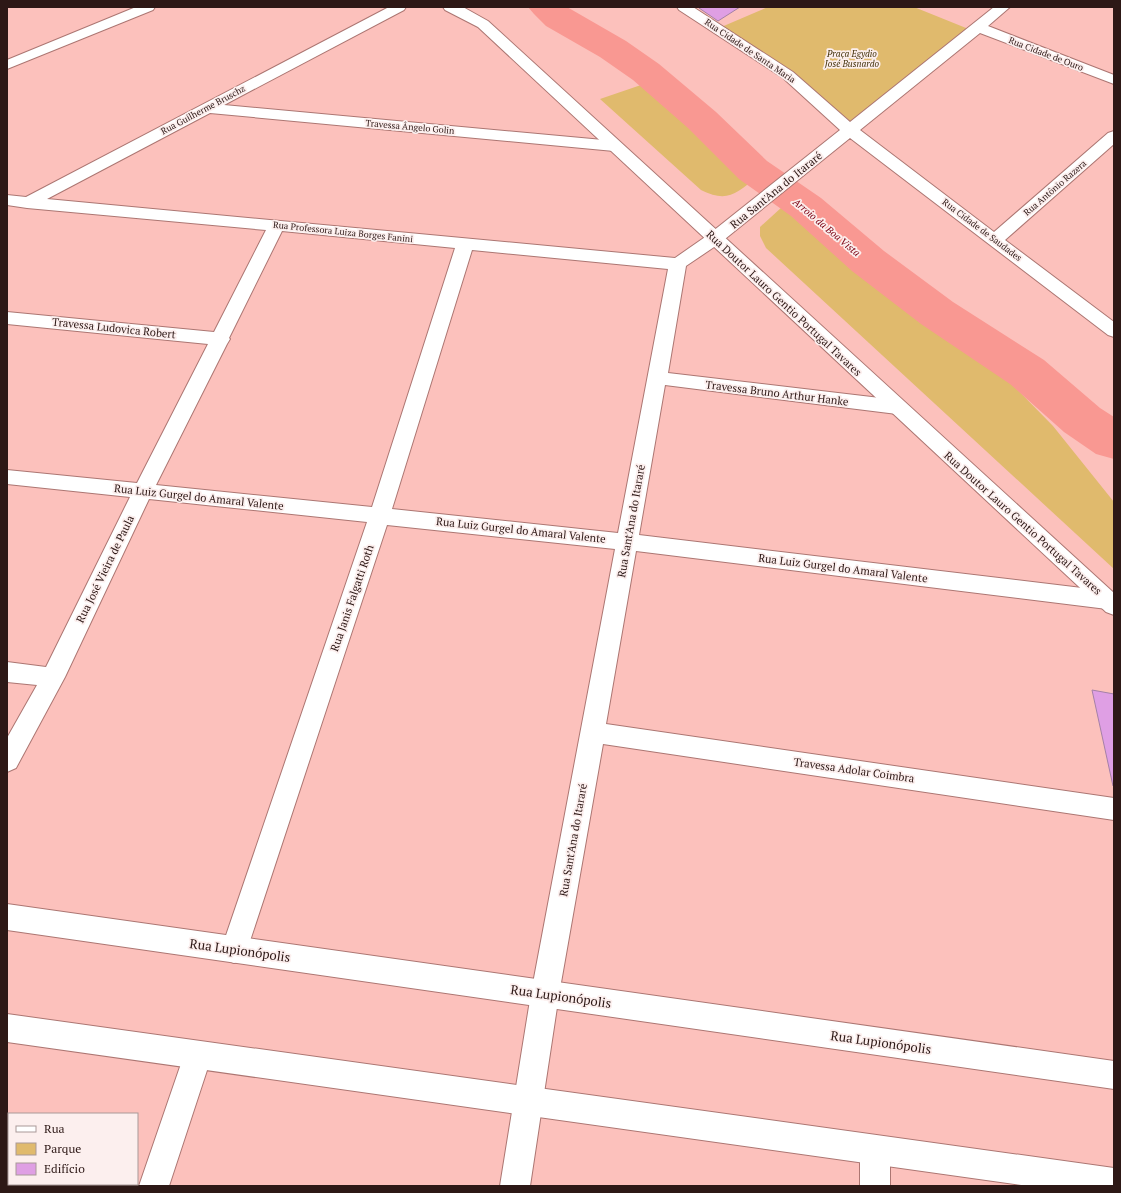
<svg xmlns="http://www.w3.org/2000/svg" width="1121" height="1193" viewBox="0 0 1121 1193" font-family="'PT Serif',serif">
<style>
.green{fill:#e0ba6d}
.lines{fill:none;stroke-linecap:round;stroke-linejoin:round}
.river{fill:#f99892;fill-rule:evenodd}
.building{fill:#df9fe4;stroke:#a581a7}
.minor-casing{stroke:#ac7672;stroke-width:2}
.tertiary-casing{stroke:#ac7672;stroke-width:2}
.minor{fill:#fff;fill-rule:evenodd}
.tertiary{fill:#fff;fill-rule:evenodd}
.labels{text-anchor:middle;stroke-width:3.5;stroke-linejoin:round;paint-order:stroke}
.far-street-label{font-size:9px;fill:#2d1816;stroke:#fcefee}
.far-park-label{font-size:9px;font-style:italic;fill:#423109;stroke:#fcefee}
.far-water-label{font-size:10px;font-style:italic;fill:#7b0113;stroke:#fcefee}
.street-label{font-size:11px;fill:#2d1816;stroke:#fcefee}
.near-street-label{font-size:13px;fill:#2d1816;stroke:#fcefee}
</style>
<rect width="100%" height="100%" fill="#fcc1bc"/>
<!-- green -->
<path class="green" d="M768,7H914L971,30L850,127L719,28Z
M641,85L661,95L678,108L705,136L730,158L757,177C736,194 727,203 701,190L600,99Z
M789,203L800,220L845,260L1008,380L1053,426L1114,502V569L766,248L760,236V227L782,207Z"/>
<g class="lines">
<!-- river -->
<path class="river" d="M528,7H567L626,41L659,64L716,112L767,161L821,198L884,251L953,302L1044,360L1100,408L1114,417V459L1096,454L1064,432L1010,384L921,324L852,271L791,216L739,179L688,128L633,80L600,57L546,26L534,14Z"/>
</g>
<!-- building -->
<path class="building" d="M701,7H740L718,21L699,8Z
M1092,690L1114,694V786H1113Z"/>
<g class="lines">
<!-- minor casing -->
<g class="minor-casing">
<path id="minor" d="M389,7H406L404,10L224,105L614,141L620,143L622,146L620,149L614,151L210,113L47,199L675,258L708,235L840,130L783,78L679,10L677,7H693L793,72L850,122L994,7H1010L988,26L1114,75V84L980,33L860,130L994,232L1108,133L1114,131V144L1005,240L1114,322V337L1108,335L850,138L720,243L686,266L668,373L897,400L904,402L907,407L904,412L897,414L665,385L639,535L1107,591L1114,594V606L1107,609L636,551L606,724L1114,798V820L603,744L559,994L530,1186H500L531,994L615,549L387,525L247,950L244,959L234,963L224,959L221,950L367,522L149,499L65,677L16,768L7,772V738L37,685L7,682V662L46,667L130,497L7,484V470L137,483L208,344L7,324V312L214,332L266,230L27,208L7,205V195L26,197ZM282,231L455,248L372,507L156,485L227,344L230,339L229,338ZM472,250L668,269L618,533L392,509Z
M198,1041L208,1045L212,1055L169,1186H139L184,1055L188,1045Z
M875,1135L885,1140L890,1150V1186H860V1150L865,1140Z"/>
</g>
<!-- tertiary casing -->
<g class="tertiary-casing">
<path id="tertiary" d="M136,7H155L153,10L7,69V60Z
M443,7H463L488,21L1114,593V615L1106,612L478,27L445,10Z
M7,904L1114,1061V1089L7,930Z
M7,1014L1114,1168V1186H1028L7,1042Z"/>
</g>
<!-- minor -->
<use href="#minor" class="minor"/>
<!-- tertiary -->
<use href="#tertiary" class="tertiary"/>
</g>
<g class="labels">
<!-- far-street labels -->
<g class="far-street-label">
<text transform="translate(750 51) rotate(34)" y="3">Rua Cidade de Santa Maria</text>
<text transform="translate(1046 54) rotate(21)" y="3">Rua Cidade de Ouro</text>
<text transform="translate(203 110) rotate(-28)" y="3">Rua Guilherme Bruschz</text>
<text transform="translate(410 127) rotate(5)" y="3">Travessa Ângelo Golin</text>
<text transform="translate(1055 188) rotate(-41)" y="3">Rua Antônio Razera</text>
<text transform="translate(982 230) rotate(37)" y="3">Rua Cidade de Saudades</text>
<text transform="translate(343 232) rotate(6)" y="3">Rua Professora Luiza Borges Fanini</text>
</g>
<!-- far-park labels -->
<g class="far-park-label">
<text x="852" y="57">Praça Egydio<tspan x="852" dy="10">José Busnardo</tspan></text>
</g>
<!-- far-water labels -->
<g class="far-water-label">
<text transform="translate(827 227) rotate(40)" y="4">Arroio da Boa Vista</text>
</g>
<!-- street labels -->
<g class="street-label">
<text transform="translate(776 190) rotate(-39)" y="4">Rua Sant'Ana do Itararé</text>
<text transform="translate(784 303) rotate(43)" y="4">Rua Doutor Lauro Gentio Portugal Tavares</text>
<text transform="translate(114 328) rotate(6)" y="4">Travessa Ludovica Robert</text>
<text transform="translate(777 393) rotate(7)" y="4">Travessa Bruno Arthur Hanke</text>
<text transform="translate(199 497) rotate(6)" y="4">Rua Luiz Gurgel do Amaral Valente</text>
<text transform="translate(631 521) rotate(-80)" y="4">Rua Sant'Ana do Itararé</text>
<text transform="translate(1023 523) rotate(42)" y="4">Rua Doutor Lauro Gentio Portugal Tavares</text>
<text transform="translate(521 530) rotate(6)" y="4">Rua Luiz Gurgel do Amaral Valente</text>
<text transform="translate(843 568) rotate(7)" y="4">Rua Luiz Gurgel do Amaral Valente</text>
<text transform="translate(105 569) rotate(-64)" y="4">Rua José Vieira de Paula</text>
<text transform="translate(352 598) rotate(-71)" y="4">Rua Janis Falgatti Roth</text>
<text transform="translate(854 770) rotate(8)" y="4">Travessa Adolar Coimbra</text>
<text transform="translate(573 840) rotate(-80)" y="4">Rua Sant'Ana do Itararé</text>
</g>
<!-- near-street labels -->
<g class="near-street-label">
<text transform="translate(240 950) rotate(8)" y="5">Rua Lupionópolis</text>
<text transform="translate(561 996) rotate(8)" y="5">Rua Lupionópolis</text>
<text transform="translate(881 1042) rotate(8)" y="5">Rua Lupionópolis</text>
</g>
</g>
<!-- border -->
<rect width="1121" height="1193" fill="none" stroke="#2d1816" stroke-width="16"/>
<!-- legend -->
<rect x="8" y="1113" width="130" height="72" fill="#fcefee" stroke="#a99998"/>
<rect x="16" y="1126" width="20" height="6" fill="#ffffff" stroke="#a99998"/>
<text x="44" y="1133" font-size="12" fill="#2d1816">Rua</text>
<rect x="16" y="1143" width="20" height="12" fill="#e0ba6d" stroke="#a99998"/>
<text x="44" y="1153" font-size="12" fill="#2d1816">Parque</text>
<rect x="16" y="1163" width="20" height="12" fill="#df9fe4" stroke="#a99998"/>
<text x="44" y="1173" font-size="12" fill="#2d1816">Edifício</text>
</svg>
